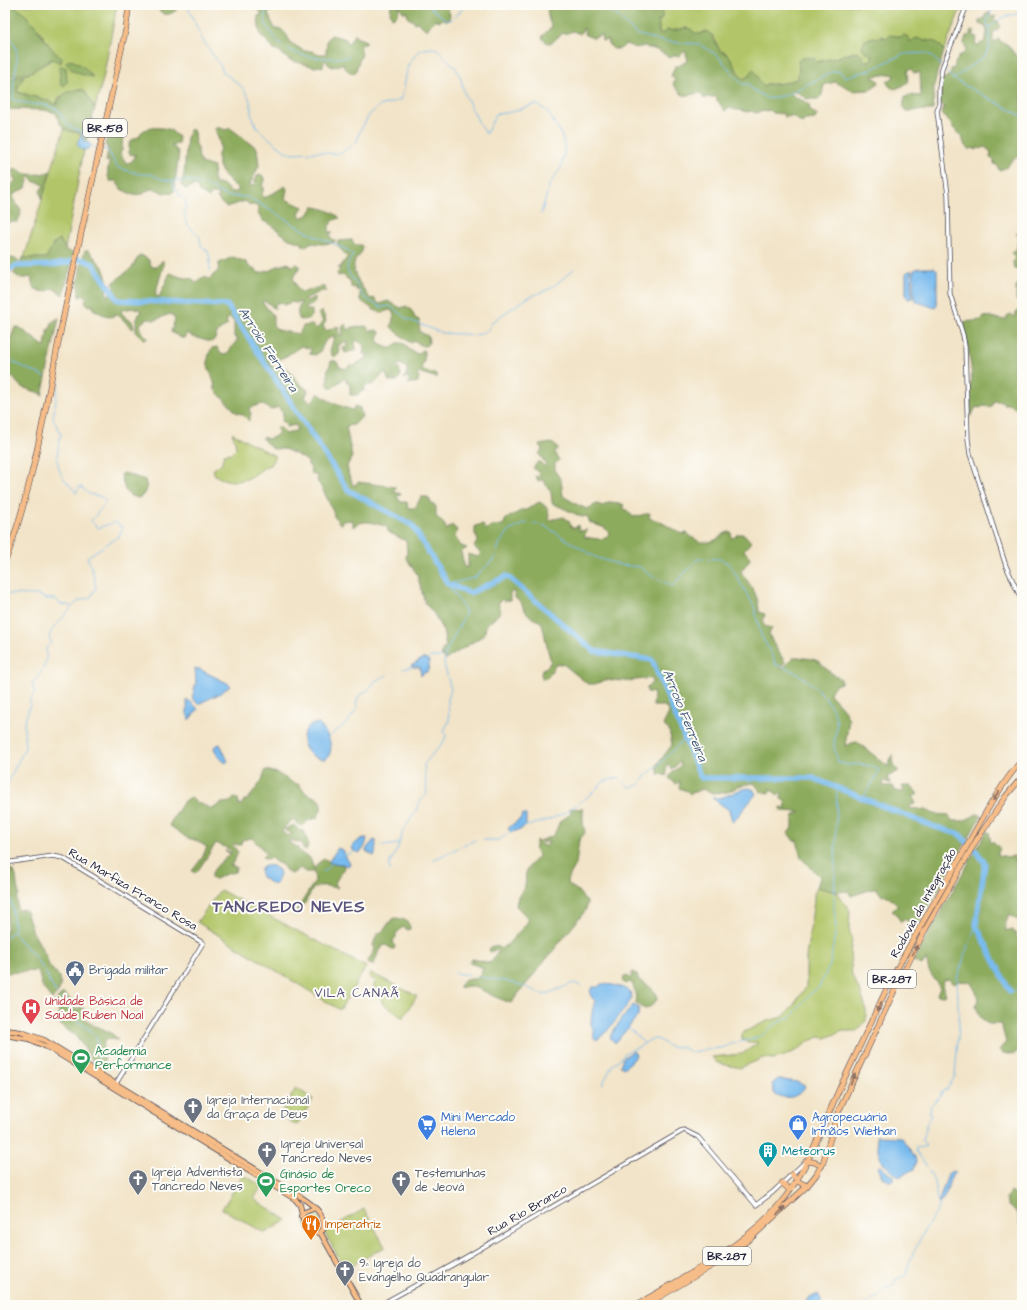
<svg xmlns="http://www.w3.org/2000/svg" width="1027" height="1310" viewBox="0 0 1027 1310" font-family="'Architects Daughter',sans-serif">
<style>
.green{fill:#b2c669;stroke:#6a7452}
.forest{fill:#8dab5d;stroke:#58664c}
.water{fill:#79bbee;stroke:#4e6e94}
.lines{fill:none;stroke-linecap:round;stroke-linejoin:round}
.stream{stroke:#79bbee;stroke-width:1}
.river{stroke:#79bbee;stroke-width:5.5}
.minor-casing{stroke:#413f50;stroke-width:5}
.major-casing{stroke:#413f50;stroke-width:6}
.highway-casing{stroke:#413f50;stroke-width:6}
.minor{stroke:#fff;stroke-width:3.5}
.major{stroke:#f7bd88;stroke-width:4.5}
.highway{stroke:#f7bd88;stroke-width:5}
.oneway{fill:#8c7062}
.labels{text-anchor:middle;stroke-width:4;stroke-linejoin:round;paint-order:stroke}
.shield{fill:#fdfcf7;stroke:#646373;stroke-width:1}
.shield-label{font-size:11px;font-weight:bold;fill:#22223b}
.street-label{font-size:12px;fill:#22223b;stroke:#fdfcf7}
.service-label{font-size:12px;fill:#4e5e75;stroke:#fdfcf7;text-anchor:start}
.health-label{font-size:12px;fill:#be3a42;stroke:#fdfcf7;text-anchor:start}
.leisure-label{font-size:12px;fill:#27864d;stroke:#fdfcf7;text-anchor:start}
.worship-label{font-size:12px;fill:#5b616d;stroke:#fdfcf7;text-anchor:start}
.shop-label{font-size:12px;fill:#366cbe;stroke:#fdfcf7;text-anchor:start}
.culture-label{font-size:12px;fill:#0d838f;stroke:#fdfcf7;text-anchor:start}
.food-label{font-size:12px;fill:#c56008;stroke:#fdfcf7;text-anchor:start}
.water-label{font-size:13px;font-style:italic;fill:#40587a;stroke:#fdfcf7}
.neighbourhood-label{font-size:13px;letter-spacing:1px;fill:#5b557d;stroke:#fdfcf7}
.district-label{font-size:16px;font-weight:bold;letter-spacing:1px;fill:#5b557d;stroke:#fdfcf7}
</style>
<rect width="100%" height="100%" fill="#fdfcf7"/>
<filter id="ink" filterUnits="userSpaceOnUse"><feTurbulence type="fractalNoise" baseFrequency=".025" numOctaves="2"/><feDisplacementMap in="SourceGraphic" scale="8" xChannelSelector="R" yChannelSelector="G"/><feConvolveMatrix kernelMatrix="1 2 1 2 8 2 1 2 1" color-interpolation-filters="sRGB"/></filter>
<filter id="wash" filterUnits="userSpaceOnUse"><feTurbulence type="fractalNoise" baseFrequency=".012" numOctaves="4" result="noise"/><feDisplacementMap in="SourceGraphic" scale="16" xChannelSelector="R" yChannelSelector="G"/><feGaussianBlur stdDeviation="0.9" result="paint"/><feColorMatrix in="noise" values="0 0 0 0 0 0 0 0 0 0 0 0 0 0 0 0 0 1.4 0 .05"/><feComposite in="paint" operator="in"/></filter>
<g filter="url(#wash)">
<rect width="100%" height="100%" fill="#f2e4c8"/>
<!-- green -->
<path class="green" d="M11,5H117L103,79L95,108L84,90L59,97L56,105L49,101L17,92L18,87L23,77L6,79C10,92 12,103 5,114V58L8,54L9,71L28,74L53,59L55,54C42,35 32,17 11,5Z
M667,5H962L944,51C936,38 929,43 917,38L910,42C903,37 894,33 886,38L883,36L877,38L869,53L873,56L870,61H864L852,52C843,58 829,58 818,62L815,61L799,67L798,78C788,83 777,85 766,84L765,87H763L751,74L744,79L739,75L736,68L732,63L731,58L726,53L720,51L713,36L705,31L701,34H697L686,28L671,31L668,30L661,34L659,33L658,21L663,16L662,11L664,6Z
M64,129L72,132H78L81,136L77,142L82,150H84L65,249L60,240L54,243L46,258H24Z
M232,433L275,456L270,465C263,467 260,471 254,475C243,483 226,483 215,475L213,470L217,466L221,465L224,454L231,453L236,448L235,441Z
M817,887L836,892L847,906L850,911L849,928L852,942L850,953L852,976L861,993L866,1009V1021L857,1031H843L826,1038L819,1037L809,1041L798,1050L782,1057L773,1059L763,1058L740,1068L717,1063L712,1057L742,1054L758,1043L755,1042L748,1043L742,1039V1035L744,1032L767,1021L783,1017L793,1006L806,987V957L814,901V894Z
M220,890L366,967L340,1010L197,922Z
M371,973L417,996L403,1018L382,1003V999L374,993L376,989L373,987L376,981L369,977Z
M296,1088L313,1099L297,1125L280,1115Z
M243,1175L262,1186L254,1199L287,1220L265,1233L222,1209Z
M364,1209L385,1247L345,1269L324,1232Z
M305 1222a8 8 0 1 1 16 0a8 8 0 1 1-16 0Z"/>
<!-- forest -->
<path class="forest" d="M5,5C30,5 43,46 62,58L61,63L52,59L28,74L11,75L9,71L8,55L5,58Z
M154,5H180C178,10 170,16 164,14C160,12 157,8 154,5Z
M254,5H289L285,9C279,7 272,9 268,14L275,29H281L286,34L291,43L304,51H312L316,54H326L327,40L331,35L346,39L348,44L355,34L356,37L366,41V44H362C360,47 361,51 362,55L360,58L355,73L354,74C349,71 343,69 343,63L337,66L332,67L328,64L326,60L324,62L323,67L320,66L315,67L289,60L280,52L274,50L268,42L261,36L259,28L258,16L262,14Z
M391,5H449L448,9L450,15L448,21L445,20L444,18L441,21L434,20L427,30L417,22L414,23V21L408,18L407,12H403L399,6C398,12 400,15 392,18L390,12Z
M547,5H667L664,6L661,20L658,21C660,25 658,29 659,33L661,34L668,30L671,31L686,28L691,29C693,33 697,34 701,34L706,31C709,33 712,35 713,37C716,41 717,48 721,51C724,54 729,54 731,59C735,66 736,74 744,79L750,75L751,71L753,69C758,75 758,81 764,87L766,84C777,85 788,83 798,78L799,67L798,62C801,56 808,58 814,58L815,61L818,62C827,59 837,59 844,54L848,55L855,52L861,54L864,61H870L873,56L869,53H866L862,47L865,40L873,37C878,39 882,36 886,38L890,35L901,37L903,35L909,37L910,42L917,38C930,43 936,37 944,51L939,68L938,69L934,86L933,110L906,111C902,107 904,103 905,97L910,95L920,96L921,95L920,72L914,73L911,69L907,71L908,83L907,82L905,85L895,89L890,87L887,83L888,81L894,77L893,74L872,76V77L878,80L879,83L869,90L852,91L843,85L838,84L835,82L824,85L822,95L818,99H807L797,92L792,91L791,93L794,96L809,104L810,110L817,115L815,119L805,120L802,123L792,116L785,117L784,114L773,113L770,110L755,113L752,111L747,112C741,109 735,111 730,108L725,111L717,100L716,96L711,98L708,97L704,99L702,95L700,93C683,95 685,100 673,84L675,79L671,76L675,66H679L688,60L685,51L680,56L676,55L670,58C664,54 656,48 648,48L645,46L635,48L626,44L620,49H614L609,45L608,40L602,41L601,35L593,38L585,35L584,28L580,34L573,31L566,34L565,32L558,37L552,43H547L542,38L543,35L552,27C547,18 548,14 547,5Z
M990,12L991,17L996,16L993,20L998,21L1000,27L993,33V43L999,39L1002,43L1007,44L1014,53L1022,59V156C1020,157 1017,157 1015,158C1008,163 1010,168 999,170L997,165L994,164V160L990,158L991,152L985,147L980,149L978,147L977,150L972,148L970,150L965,146L961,135L952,127L951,124L942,114L944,106L939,102L941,94L940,81L951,74V69L954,68L956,61L958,59V56L963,54L966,49L964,43L966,36H969L971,31L974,32V36L977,37L975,44L978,45L984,42C987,33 991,28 979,24V21L985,18V15Z
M70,60C81,63 86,69 93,77C83,75 70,73 66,62Z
M61,66L66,68L67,82L64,86L61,85L59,67Z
M24,76L18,87L17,92L49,101L56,105C62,93 70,88 84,90L95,108L86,142L83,140V137L78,132C65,133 59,125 56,113L44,110L8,109L10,94L6,79Z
M113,125L118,126L123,132L122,150L120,153L126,163L131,162L135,157V154L131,155L129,153C129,143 128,140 139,137C141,126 159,127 168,129C172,130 174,134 179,137L178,144L171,146L175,148L179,153L174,191L171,194L168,192L163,193L158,190L150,189L143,194L133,195L121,189L116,181H110C106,175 108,166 110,160L106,162L108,149L105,144L108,134L114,130Z
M217,127L226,130L230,128L257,148L259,166L250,184V186L254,185L257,176L260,174L265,178V181L262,185L264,188L262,194L263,197H267L285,186L287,189L285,199L303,207L299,213L301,218L308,215L313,207C321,207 332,212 338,216L340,218L334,220L329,226V232H333L330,235V237L335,241L334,243L322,244L310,243L305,247L303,246L302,243L289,239L268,223L263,221L258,214V208L255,205C251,206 248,205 246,201L226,207L220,202L217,197L219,196L217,194H211L209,198L199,192L196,185L185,189L181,185L184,175L187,136L189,131L192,129L194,132L195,143L198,148V154L201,163L214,167L213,176L215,184H223L231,193L238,191V188C229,182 220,173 218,162C216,156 220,151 220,146C220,140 216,134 215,128Z
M16,168C24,177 41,175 51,171L42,199L40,191L44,185L38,182H34L31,177H29L26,188L13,195L15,202L21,210L20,217L17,222H5V196L8,188L16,180L13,178L14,169Z
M1022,200V271L1014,269L1013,262L1015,256L1011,253L1014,250L1016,251L1019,237L1016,234L1019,231L1020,219L1019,215L1021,211V208H1019V206L1021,204Z
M60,239L65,249L74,254L63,295L53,288C45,293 41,293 33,287L31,277C23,279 20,279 13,273L16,270L22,258H46L54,243Z
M350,240H352L355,245H361L363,248C362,254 357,256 355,261C350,273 363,288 369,297L371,299L374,298L379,304L388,301L401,308L406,306L412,311L415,318L419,320L420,332L428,336L429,342L426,346H422L415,341L411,343C404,338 398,333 391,327L394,315L392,311L389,310L382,313L374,310L360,300V291L356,290V287L353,288L351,287L350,280L347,279L343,275L338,276L337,274L340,269L338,268L341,266L348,256L345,255L343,252L337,245L338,241Z
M88,250L103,267L108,282L111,285L106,290L107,296H109L110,291L113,290L114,287L113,283C119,277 127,273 133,266C136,262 136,258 141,255L148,259L152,267H156L163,260V267L155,295L159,297L170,273L180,277L193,279L194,282L197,283L201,278L205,277L209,279L218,271L219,263L233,257L246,262L250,268H254L259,273C264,273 267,270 272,270L275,267L288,263L291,266L297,264L300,266L293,278L297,288L301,292C310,292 316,286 325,287L326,291H322L304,299L306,301L315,297C316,303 311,305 306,307V310H312V315L308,319L300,320C296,313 298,309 301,302L295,303L292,302L284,305L282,304L281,302L275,304V308H273L271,305L264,301L262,302L273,315V325L278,330L299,334L303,326L312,325L317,329L323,321L318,314L322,311L326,321L323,326L326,331L338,326L340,336L343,334L342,328L345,324L349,330L352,327L366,326L371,331L376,330L380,332L378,342L388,348H392L397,343H402L406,345L408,349L417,354L420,353L422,350H424V360L421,369L437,375V378L418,372L417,375L419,376L418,382L408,384L409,376L404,379L407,373V368L401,364L396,366L399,369L401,375L397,381H389L385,372L373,385H365L364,390L357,395H350V386L344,378L331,389L327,383L328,374L327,370L329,368L331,361H336L340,367L346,369L350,365L354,366L369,355L363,354L364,349L363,344L356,340L355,344L357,350L345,353L343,348L347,347L346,341L337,347L340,349L339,354L333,357L330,351L335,335L325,341L320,352L315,355L310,354L311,349L301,346L288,355L270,364L275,368H287L300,384L308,390L305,398L312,402L318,393C328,401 341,407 353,410L355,406L360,408L362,417L354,425L346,426L352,457L347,466L349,476L351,479L353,486L358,482L396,487L393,492L401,494L397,497L401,502H407L408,508H415L421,497H428L432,504L436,506V516L445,525L446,530L452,525L457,530L455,537L461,546L467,548L461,552L465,568L468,566V554L478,557L481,553L474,547L478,540L475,534V526L483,524L485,530L492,526L503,525L506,519L522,510H526L539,502C548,506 549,511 549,520L564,517L569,521L571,527L575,528L578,525L579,531L587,530L584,537L598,539L606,538L609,533L605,528L589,522L587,516L582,517L552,503L551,492L543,480L538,481L535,476L539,477L540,474L533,468L539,461L544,466L546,464L539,454L543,448H541L539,445L552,443L558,448L555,453L559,460L555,464V471L561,480L563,496L576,504L587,509L597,504L603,506L608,503L623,504L624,509L628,511L633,517L650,513L649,518L659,521L682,534L687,533C698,543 707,546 720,537C724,534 726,532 731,532L732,539L738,534H744L751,542L744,550L745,552L750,556L749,561L741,571C743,576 746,578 748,582C755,591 759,600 759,612L765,614L763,621L764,626L772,628L769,634L773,643L785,662L780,668L782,669C787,665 788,660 793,658C796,656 800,657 803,658C821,659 818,662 830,672C834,675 838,677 841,679V683C834,685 832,687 830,694L842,707L849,719L845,746L851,743L857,742L889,767V760L893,754V766L899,771L887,777L890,783L884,781L883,786H893L896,791L904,792L902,786H911L918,794L913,797L916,804L911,805L909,808L926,810L934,814L949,815L951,820C961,823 968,819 977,814L981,816L914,931L909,929L908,923L905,918L901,922L896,914L892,911L898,905L886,895L882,896L876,888L851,896L848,891L836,892L817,887L820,877L801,858L797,840L794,841L788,833L793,827V816L801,812L781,811V807L786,808L785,801L781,799L782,793L778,795L770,789L769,793L761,792L754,783L739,786L728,792L713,793L702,789L690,794L687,791L679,788L680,781L676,784L669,778L672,773L681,765L679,762L672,770L668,764L666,770L667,776L661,774L659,776L657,765L672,745L669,730L663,725L669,713L665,706H653L654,693L647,692V687L652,683V678L628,681L605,680L595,684H588L563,664L555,665L548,677L543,679L541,675L542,669L547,667L551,661C546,648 546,635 541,622L532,618L524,610L521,602L516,599L513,591L510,593V600L504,601L502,599L498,603L501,611L493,620L487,623L484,635L445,660L441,654L443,649L446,647L443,631L434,614L425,603L417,574L406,558L407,552L406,541L388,532L387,527C375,523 364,518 353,527V520L342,521L341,525L334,516C334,511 321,485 317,481L318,477L311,473L310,466L308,465V462C304,458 302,458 297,455C287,450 285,448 273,449L262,439L263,437L268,439L274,437L279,432L276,429L279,426L286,434L297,430L296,425L286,427V423L282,422L283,413L278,407L271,410L262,404L252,407L249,409L251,414L249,421L242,414L237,413L215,390C215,373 201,367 212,348L217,347L221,354L226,355L238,339L234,337V322L229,317L226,322L228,324L217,333L215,339L211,342L193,337L187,333L184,338H181L171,332L175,319L171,314C166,315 161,318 155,320C152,320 149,318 146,320C136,324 140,333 147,337V339H143L136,332V322L139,314L142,313L139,309L133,308L122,310L121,312L126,318L132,321L134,328L133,329C126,324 124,319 116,314L111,317L102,314L93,309V305L89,306L84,301L87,298L84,295L79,297C77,281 80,266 85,251Z
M12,258L17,259L19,261L11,271L5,277V260Z
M1022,280V307L1016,300C1017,290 1013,287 1022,280Z
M1019,310L1022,312V410C1015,409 1011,403 1004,404L1002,401H994L991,407L984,406L979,408L976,407L971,417L969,387L972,381L971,367L964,322L981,320L983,319V317C991,315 999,321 1007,319L1006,317L1010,314L1015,317L1016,313Z
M59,318L42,396L40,393L21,387L8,372H5V343L10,340L15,327H19L45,347C45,341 48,335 47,330L50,329L52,322Z
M124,473L145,480L147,488L143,495L139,498C124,496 124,488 121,475Z
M266,770L277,773L293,783L298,784L307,794L313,796L321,801V810L317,818L309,820L304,825L300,826L294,819L287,824L282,831L286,835L290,836L291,833L285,830V829L294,825L300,831H304C306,837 310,844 306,850L303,849L301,842L299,843L291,840H289V842L297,847L301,853L310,858L314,869L318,863L324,859L327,860L330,863L342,864L344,865C344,873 337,876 335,884L338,887L337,888C330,887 325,885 318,886L316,888L314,887L301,910L296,915H294L295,913L315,881L314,872H305L300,868L292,874L287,872L282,865L274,861L272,858L265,859L263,858L262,857L266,853L252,838L242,840L241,845L233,844L232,845L238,852L234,862L230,865L236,867L235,872L226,874L215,879L211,878C211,869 222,861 229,855L225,850H226L231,853L232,852L229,849L216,843L199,869L195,873L192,871L202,858L207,847L195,840L187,838L169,825L184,801L191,797L196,802L212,809L222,803L230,802L234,798L238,799L239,805H241L244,800H247C252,795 256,788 261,782C263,779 263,774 266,770Z
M570,808L583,809V822L585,833L579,840L576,865L567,880L569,885L577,890L587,902L586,910L511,1003L495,997L480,989L469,986L459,988C461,979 469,979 476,979L484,968L469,963L472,959L490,963L498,952L496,950L490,952L489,949L492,946H497L501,949L504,946L507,945L526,924L528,920L526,916L516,906C518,894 520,895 525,886C526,882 525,877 526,873C527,867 535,860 539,855L534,849L536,847V840L545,847L550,841L544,843L540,841L554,835L560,821L571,814Z
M986,832H989L991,843L993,841L1000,849L998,852V855L1008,857L1021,855L1022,857L1013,860L1022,862V906L1018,907L1022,915V920L1015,919L1010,914L1006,922L1005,930H1013L1022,944V1045L1020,1049L1013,1055L1003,1053L999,1050L1006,1042L1001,1024H989L981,1018L976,1007C980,996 976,991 970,982L958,981L954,984L948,979L942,981L946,995L943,996L937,995L940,988L929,971L926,959L922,965L913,961Z
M5,867C16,870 16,875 17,885C17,888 19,891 19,895L17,898V909L18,910L23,909L26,911L33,932L47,958L49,966L60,977C61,987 60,993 52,999L42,987L41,982L38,971L5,973V932L7,929V909L5,906Z
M395,918C403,919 407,919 410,927V929L408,930L403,927L396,934V937L393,941L395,947L394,949H392L386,945H384L378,953L374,964L371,965L367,963L375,949L373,945L377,934L383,931L392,919Z
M632,972L637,974L638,979C645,984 656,989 658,998C654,1004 651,1007 645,1009L636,1004L635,991L632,983L629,982L626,984L622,981L624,977L626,976L631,978L632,976L631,974Z
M63,993L69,998L76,1010L81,1006L84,1009C84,1012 83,1014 84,1016C88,1028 111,1028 118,1040L106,1039C100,1047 105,1056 105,1064L101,1067H94L91,1065L92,1059C86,1053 83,1044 77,1038C69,1028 57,1031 59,1012L53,1004Z
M1022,1187V1227L1020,1226L1018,1213L1009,1206L1006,1199L1011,1191L1020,1197L1017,1190Z"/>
<!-- water -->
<path class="water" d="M81,136L83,137V140L89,143L91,145C90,149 85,150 82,150L77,144Z
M919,268H935L937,270V305L935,308L915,301L913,286L914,270Z
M909,271H912L911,285L913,298L908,299L906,295V273Z
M422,659H427L429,661V668L427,672H424L421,676L420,667H413L411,666Z
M195,668L199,669L229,684L230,686L219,694L198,704L192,698L196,683Z
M187,700L190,701L198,709L189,720L187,713Z
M318,723C327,733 337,748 326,759C303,761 292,728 318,723Z
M220,744L228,761L226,763L218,757L214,748L215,746Z
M748,788L753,789L756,794L733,822L732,820L729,810L712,798C727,799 734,790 748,788Z
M523,814L526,815V825L520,830L511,832L508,829C512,823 522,820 523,814Z
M365,838H367C366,844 364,851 358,853L353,850L352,846L361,839Z
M374,840H376L375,855L374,856L366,851L367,848Z
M338,848L342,850L350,864L349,866L342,864L330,863L329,861Z
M264,865L273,866L279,870L280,875L276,884L273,885L262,877L260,871Z
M601,984C612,984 623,986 631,993L632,998C626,1008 606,1035 596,1040L594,1038L593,1028L591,1026C591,1017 592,1009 595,1001C591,997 588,993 592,987H598Z
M633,1005L639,1008L638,1016L616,1042H614L610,1037C616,1025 625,1015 633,1005Z
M633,1051L636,1054L634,1059L624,1068L620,1066L623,1058Z
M778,1079L797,1082L805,1086C799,1098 785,1101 774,1093V1089L772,1084Z
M876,1136L901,1137L915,1157L916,1162L914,1169L899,1177C880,1161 879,1161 876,1136Z
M880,1165L893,1176V1181H888L882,1177L878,1167Z
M952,1171L956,1172C946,1177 950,1198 938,1203L948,1174Z
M818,1294L822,1301L818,1305H810L806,1300Z"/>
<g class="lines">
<!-- stream -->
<path class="stream" d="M187,5L202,39L220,65L223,72L242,87L248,96L251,104V114L258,129L277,145L288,153L321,152L335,154L343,152L357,141L360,131L370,114L379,106L400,100L403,93L408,65L419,50L432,48L437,49L455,67L460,76L465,95L478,121L486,134L496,114L511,112L536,104L547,111L561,134L564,144V154L561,168L550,183L541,214
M267,5C266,10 264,16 265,21C266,26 271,33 274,37C293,59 322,60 349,57
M427,5L448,21L454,18L466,5
M514,5L515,6L524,5
M606,5L636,34L656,40L681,43L699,44L718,56L742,84H749L752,89L768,99L786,95L832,72L839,71L845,77L870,70L903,54L928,53L941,65
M989,28L986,23L991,12L995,5
M5,33C22,46 17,62 14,80C13,87 13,93 13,100L31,104L45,105L59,110C65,126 69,126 83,133L82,137
M943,68L953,79L1022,116
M953,79L985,56L989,47V28C1000,18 1007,14 1022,14
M91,146L97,148
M102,149H107L118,168L140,174H151L161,179L173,181L186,180L208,186L226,196L248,197L295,225L315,236L348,250L353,255L348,263L347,269L349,274L356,283L363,296L368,300L381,307L390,306L407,319L442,333L477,335L487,331L493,321L527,298L547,290L555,285L574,269
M173,182L175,190L178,191L179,195C191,201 182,212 186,222C189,228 195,231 199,236C201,239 200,242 201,245C203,249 206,248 208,252C211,259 209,263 210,270
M5,355L15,363L45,377
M5,596L9,594L38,595L46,599H55L61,604L71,606
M427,660L430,657H440L445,653
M403,669L412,667
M328,737L347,723L357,709L356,703L359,696L368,690L375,681L387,675
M5,788L25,748L24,724L30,705V700L35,693L32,683C42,673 48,664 46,648L51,643L49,636L52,630L72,607L78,601L91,597L96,587L92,568L87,557L118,537L123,528L115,522L98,528L91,521L106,502L102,497L89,494L80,486L76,493C72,486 71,487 66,481C54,468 57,450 61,434L53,418L59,381L56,379
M524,827L548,820L567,812L591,794L603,782L619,777L629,787H634L640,784L646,775L658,766L685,738
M483,840H499L512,831
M376,847L398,844
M343,856L355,851
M433,860L475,840
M390,870L389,865L398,847L403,831L415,812L420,802L427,793L424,764L444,741L446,736L444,731L449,721L448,700L451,689L444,664L446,652L466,612L448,584L474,578L494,559L500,543L509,531L525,523L543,525L595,557L620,565L640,567L650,575L672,586L699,558L721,559L730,565L754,606L761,635L772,655L776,665C799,670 831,695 836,719C838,727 834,738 834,747C835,752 837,757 838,762L848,765L859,764L871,766L879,770C876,779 868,789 863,798
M323,872L332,863
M5,873L8,892L12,905L14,931L18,939L32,953L46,973L50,983L57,994
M5,938L14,931
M455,973L505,981L524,986L544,995L574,983L582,986
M1010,991H1022
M62,998L79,1022L89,1029L97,1038L98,1059
M628,1027L644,1043
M602,1085L613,1064L621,1058L626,1052L639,1047L651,1039H657L670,1047H682L690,1052L725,1047C736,1040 752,1042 763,1034C766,1033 768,1030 770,1028C773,1025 789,1017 792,1017L796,1010L800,1007L809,995L819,987L830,965L836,928L834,908L837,788
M927,1167L916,1151V1146L919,1148L926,1146L922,1140C925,1131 925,1124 931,1116L929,1111L931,1105L940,1097L942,1092L948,1088L955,1076L959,1025L957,978L976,925
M681,1305L692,1302L704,1305
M866,1305L868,1301L878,1297L884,1288L893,1286L896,1279L904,1276L906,1274L911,1258L924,1231L939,1208V1205L936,1196V1186L929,1171"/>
<!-- river -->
<path class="river" d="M5,272L16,266L52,265L66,263L77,259L84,260L93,264L118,300L227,305L348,490L412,525L448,584L470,593L507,576L594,651L652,660L701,778H813L932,826L959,834L977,852L985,863L976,925L1010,991"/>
</g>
</g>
<g filter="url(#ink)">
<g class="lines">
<!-- minor casing -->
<g class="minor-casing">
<path id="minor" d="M967,5L942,68L939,88V105L937,111L948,195L950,294L963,335L965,347L968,439L970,454L1006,566L1022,601
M5,863L53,856L63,858L203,943L115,1085
M380,1305L454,1264L684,1130L698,1137L756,1205L773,1192L806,1161"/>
</g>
<!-- major casing -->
<g class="major-casing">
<path id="major" d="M5,1030L21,1032L44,1040L301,1197C313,1205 326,1214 323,1230L320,1232
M5,1035L29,1039L49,1048L295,1199L300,1205L305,1228C309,1232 315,1234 320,1232
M301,1216L305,1212L315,1208
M320,1232L361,1305"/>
</g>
<!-- highway casing -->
<g class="highway-casing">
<path id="highway" d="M5,562C34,485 46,403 62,324C82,225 105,127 126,28L129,5
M806,1161L814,1162L822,1166
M792,1174L799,1182L807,1186
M782,1183L790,1190
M636,1305C683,1278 743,1247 779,1205C810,1168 824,1120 845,1077C860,1046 874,1015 889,984C911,941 936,900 960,858C979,825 997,789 1022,760
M646,1305L713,1265L751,1238L807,1186L816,1175L823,1163L837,1115L848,1091L896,987L925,930L976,841L1006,796L1022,777"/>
</g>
<!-- minor -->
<use href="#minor" class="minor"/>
<!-- major -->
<use href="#major" class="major"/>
<!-- highway -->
<use href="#highway" class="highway"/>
</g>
<!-- one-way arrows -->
<defs><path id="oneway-solid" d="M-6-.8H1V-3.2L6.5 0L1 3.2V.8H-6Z"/></defs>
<g class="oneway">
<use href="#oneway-solid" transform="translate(996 796) rotate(124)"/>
<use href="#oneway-solid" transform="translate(915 950) rotate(-63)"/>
<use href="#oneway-solid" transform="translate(879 1007) rotate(116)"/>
<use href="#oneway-solid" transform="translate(853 1079) rotate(-65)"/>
<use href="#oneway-solid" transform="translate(781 1211) rotate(-43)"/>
</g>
</g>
<!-- icons -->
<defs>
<g id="civic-pin" transform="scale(1)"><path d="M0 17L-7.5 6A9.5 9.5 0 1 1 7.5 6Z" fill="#5c6f8a" stroke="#fdfcf7"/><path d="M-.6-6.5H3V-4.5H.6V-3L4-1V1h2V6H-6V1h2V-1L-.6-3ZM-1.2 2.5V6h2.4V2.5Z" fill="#fff"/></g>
<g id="hospital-pin" transform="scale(1)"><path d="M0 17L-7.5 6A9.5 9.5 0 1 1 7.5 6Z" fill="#e0444e" stroke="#fdfcf7"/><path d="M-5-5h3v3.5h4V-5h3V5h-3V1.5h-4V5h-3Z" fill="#fff"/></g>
<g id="stadium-pin" transform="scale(1)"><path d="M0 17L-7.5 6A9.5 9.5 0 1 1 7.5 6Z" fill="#2e9e5b" stroke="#fdfcf7"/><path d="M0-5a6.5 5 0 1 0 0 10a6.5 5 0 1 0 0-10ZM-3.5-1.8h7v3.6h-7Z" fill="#fff"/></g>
<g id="church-pin" transform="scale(1)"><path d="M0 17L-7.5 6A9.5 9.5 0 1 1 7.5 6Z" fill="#6b7280" stroke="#fdfcf7"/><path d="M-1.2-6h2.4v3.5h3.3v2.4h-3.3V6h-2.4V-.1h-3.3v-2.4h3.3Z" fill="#fff"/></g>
<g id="supermarket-pin" transform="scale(1)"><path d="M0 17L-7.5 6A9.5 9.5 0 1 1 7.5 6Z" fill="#3f7fe0" stroke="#fdfcf7"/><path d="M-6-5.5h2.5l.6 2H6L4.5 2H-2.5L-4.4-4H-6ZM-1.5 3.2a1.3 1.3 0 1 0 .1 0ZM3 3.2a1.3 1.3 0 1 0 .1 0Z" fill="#fff"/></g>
<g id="shop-pin" transform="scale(1)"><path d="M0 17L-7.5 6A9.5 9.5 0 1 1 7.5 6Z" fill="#3f7fe0" stroke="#fdfcf7"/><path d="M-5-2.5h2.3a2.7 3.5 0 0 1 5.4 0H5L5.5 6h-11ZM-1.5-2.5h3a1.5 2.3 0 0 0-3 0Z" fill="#fff"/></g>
<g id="building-pin" transform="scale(1)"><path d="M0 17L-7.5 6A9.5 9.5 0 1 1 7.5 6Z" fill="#0f9aa8" stroke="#fdfcf7"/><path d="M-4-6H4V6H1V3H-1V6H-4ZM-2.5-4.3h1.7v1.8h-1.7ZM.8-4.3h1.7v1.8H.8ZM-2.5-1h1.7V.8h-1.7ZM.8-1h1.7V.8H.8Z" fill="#fff"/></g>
<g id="restaurant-pin" transform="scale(1)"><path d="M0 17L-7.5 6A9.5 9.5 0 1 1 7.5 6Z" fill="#e8710a" stroke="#fdfcf7"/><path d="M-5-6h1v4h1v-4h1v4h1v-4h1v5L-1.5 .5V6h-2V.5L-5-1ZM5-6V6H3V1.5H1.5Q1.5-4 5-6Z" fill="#fff"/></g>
</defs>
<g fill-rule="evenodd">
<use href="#civic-pin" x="75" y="970"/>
<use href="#hospital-pin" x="31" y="1008"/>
<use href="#stadium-pin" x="81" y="1058"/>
<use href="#church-pin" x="193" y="1107"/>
<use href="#supermarket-pin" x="427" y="1124"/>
<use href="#shop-pin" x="798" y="1124"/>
<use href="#church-pin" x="267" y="1151"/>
<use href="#building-pin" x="768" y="1151"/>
<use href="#church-pin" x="138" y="1179"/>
<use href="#church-pin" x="401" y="1180"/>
<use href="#stadium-pin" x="266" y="1181"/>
<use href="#restaurant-pin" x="311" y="1224"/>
<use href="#church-pin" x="345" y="1270"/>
</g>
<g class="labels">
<!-- shield labels -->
<g class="shield">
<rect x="83" y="119" width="44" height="18" rx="3"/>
<rect x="868" y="970" width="48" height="18" rx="3"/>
<rect x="703" y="1247" width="48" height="18" rx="3"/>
</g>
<g class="shield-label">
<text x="105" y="132">BR-158</text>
<text x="892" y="983">BR-287</text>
<text x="727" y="1260">BR-287</text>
</g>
<!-- street labels -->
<g class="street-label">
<text transform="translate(133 889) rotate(31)" y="4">Rua Marfiza Franco Rosa</text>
<text transform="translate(923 903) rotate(-61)" y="4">Rodovia da Integração</text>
<text transform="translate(527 1210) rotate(-30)" y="4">Rua Rio Branco</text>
</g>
<!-- service labels -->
<g class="service-label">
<text x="89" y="974">Brigada militar</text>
</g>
<!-- health labels -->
<g class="health-label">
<text x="45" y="1005">Unidade Básica de<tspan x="45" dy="14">Saúde Ruben Noal</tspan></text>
</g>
<!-- leisure labels -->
<g class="leisure-label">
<text x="95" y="1055">Academia<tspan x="95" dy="14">Performance</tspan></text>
<text x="280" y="1178">Ginásio de<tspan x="280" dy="14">Esportes Oreco</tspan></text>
</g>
<!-- worship labels -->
<g class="worship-label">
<text x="207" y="1104">Igreja Internacional<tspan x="207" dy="14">da Graça de Deus</tspan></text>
<text x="281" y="1148">Igreja Universal<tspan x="281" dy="14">Tancredo Neves</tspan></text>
<text x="152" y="1176">Igreja Adventista<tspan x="152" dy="14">Tancredo Neves</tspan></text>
<text x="415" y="1177">Testemunhas<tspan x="415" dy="14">de Jeová</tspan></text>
<text x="359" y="1267">9ª Igreja do<tspan x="359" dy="14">Evangelho Quadrangular</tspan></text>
</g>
<!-- shop labels -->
<g class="shop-label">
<text x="441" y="1121">Mini Mercado<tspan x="441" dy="14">Helena</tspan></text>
<text x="812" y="1121">Agropecuária<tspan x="812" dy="14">Irmãos Wiethan</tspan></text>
</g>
<!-- culture labels -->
<g class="culture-label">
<text x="782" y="1155">Meteorus</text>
</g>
<!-- food labels -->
<g class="food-label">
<text x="325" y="1228">Imperatriz</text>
</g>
<!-- water labels -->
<g class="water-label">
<text transform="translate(269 349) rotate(57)" y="5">Arroio Ferreira</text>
<text transform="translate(686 715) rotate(68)" y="5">Arroio Ferreira</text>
</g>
<!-- neighbourhood labels -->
<g class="neighbourhood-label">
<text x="357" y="997">VILA CANAÃ</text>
</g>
<!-- district labels -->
<g class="district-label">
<text x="289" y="912">TANCREDO NEVES</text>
</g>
</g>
<!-- margin -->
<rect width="1027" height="1310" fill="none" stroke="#fdfcf7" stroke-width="20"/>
</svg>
